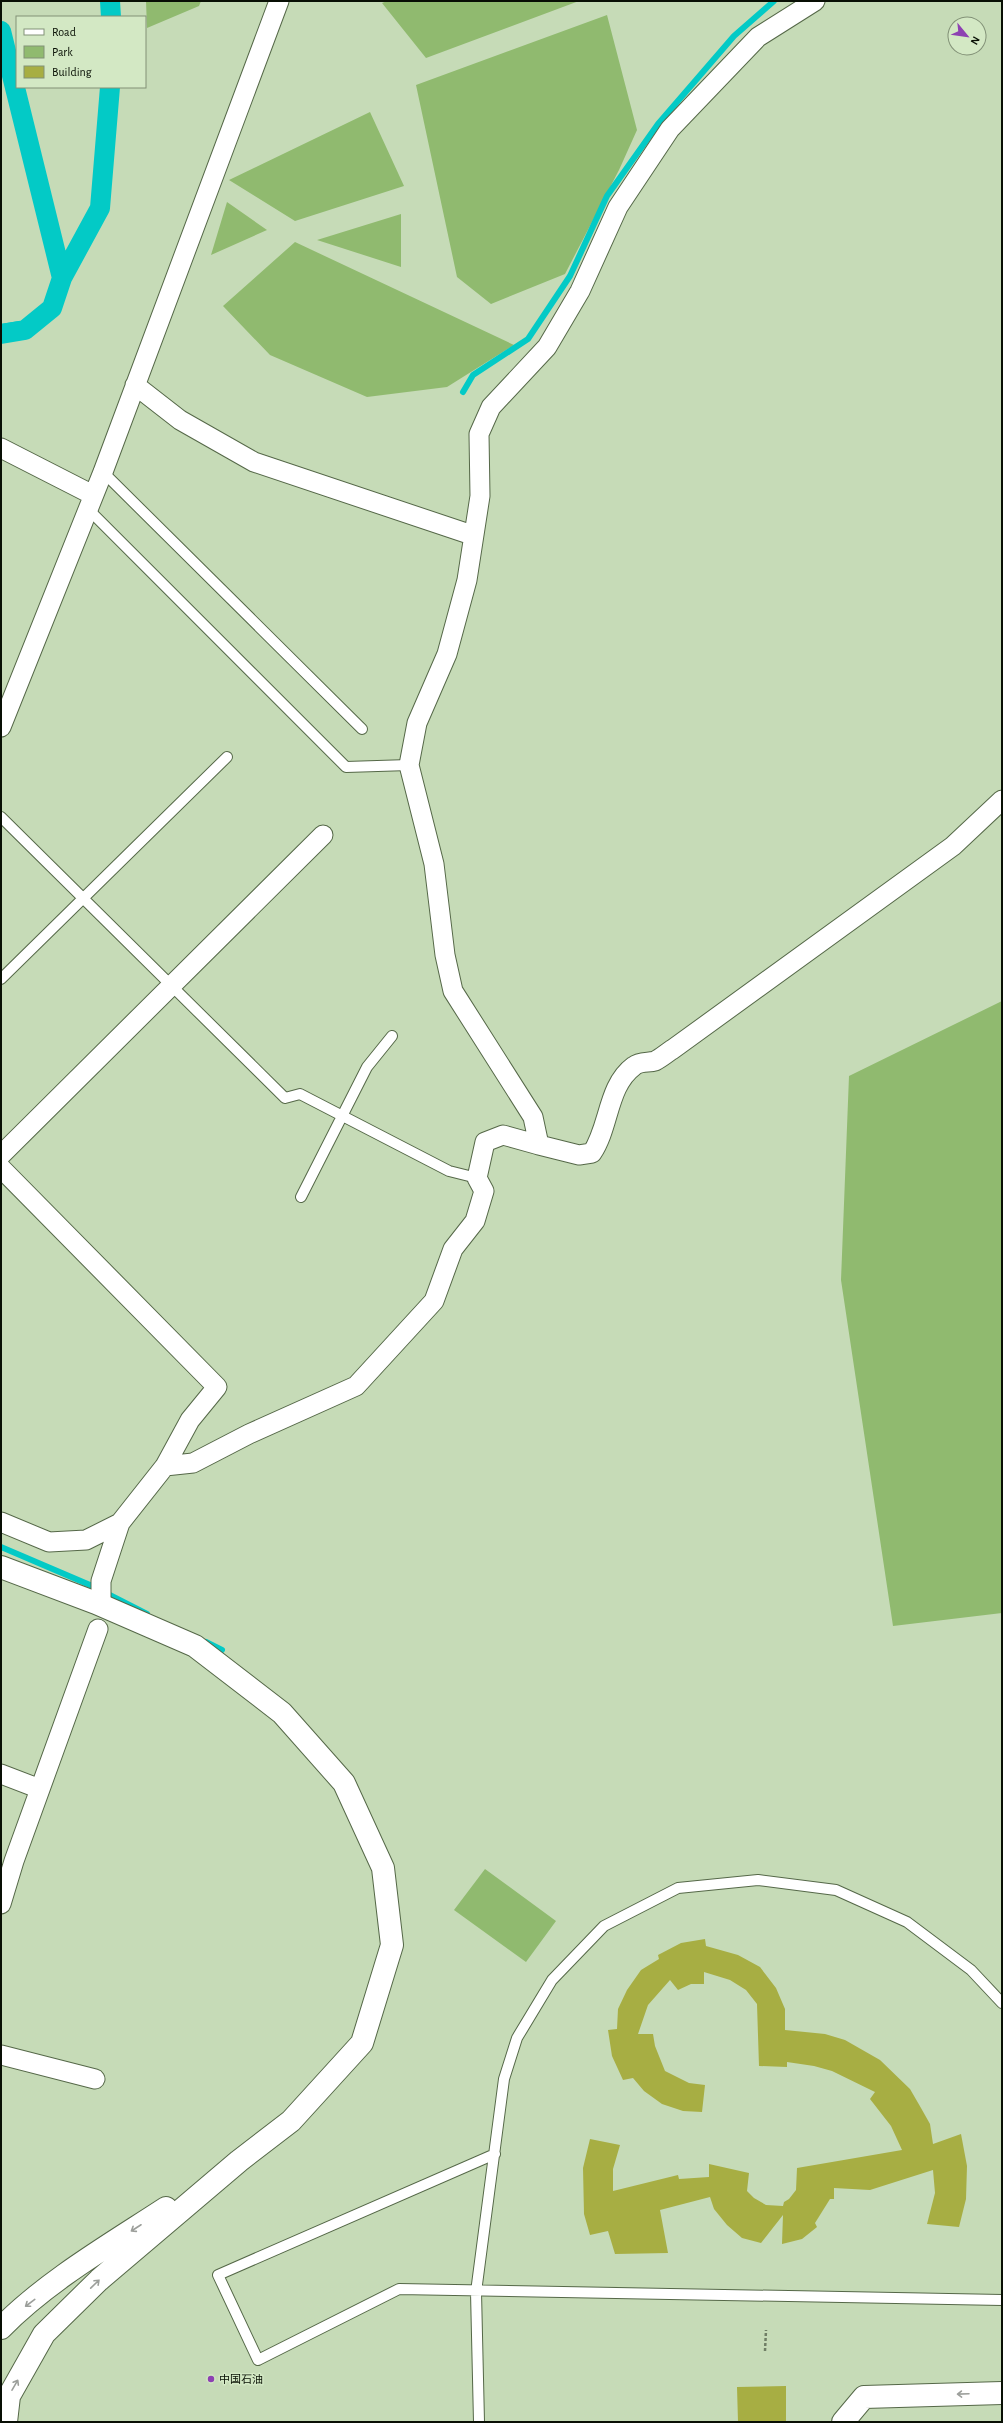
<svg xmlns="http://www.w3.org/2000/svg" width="1003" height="2423" viewBox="0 0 1003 2423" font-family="'Alegreya Sans','Noto Sans SC',sans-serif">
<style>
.green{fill:#90ba6f}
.water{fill:#03cac6}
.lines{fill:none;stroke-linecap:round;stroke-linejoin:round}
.stream{stroke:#03cac6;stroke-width:6}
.canal{stroke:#03cac6;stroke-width:20}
.building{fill:#a7ae43}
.service-casing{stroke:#556848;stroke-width:12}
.minor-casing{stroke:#556848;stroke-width:21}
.motorway-casing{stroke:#556848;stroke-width:24}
.path{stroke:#6f7e65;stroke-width:2.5;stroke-dasharray:3 2;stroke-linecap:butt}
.service{stroke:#fff;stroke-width:10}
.minor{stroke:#fff;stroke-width:19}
.motorway{stroke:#fff;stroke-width:22}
.oneway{stroke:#9c9f9b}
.poi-dot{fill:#8d41b2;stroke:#d3e8c4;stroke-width:1.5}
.labels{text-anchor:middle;stroke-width:3;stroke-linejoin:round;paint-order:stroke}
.poi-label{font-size:11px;fill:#080f04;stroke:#d3e8c4;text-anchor:start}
</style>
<rect width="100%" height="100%" fill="#c6dbb7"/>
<!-- green -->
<path class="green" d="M146,1H201L199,6L147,28Z
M387,1H579L426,58L382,3Z
M607,15L637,130L619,170L565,274L491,304L457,277L416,85Z
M370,112L404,186L295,221L229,180Z
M227,202L267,230L211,255Z
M401,214V267L317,240Z
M295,242L514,345L447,387L367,397L270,355L223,306Z
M1002,1001V1613L893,1626L841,1280L849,1076Z
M485,1869L556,1921L526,1962L454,1910Z"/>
<!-- water -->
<path class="water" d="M19,321L28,338L1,343V324Z"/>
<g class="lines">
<!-- stream -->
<path class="stream" d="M463,392L473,375L528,339L570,276L607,196L658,124L734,36L774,1
M1,1547L90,1585L147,1614
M206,1642L222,1650"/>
<!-- canal -->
<path class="canal" d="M110,1L111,17
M1,31L62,278L52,308L25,330L1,334
M62,278L100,208L110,87"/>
</g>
<!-- building -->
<path class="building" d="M705,1939L706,1946L738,1955L760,1967L776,1988L785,2009V2030L825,2034L845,2040L880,2060L910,2089L921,2108L930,2124L933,2144L961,2134L967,2166L966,2199L959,2227L927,2224L935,2193L933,2170L870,2190L834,2188V2199H830L815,2223L817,2227L802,2239L782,2244L783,2215L761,2243L742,2238L727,2225L714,2209L710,2197L660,2210L668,2253L615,2254L608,2231L590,2235L584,2214L583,2168L590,2139L620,2145L613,2169V2191L678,2175L679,2179L709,2177V2164L749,2173L747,2191L754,2198L766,2205L783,2206L784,2202L789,2199L796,2190L797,2168L902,2150L891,2126L870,2099L875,2092L832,2071L814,2066L787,2062V2067L759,2066L757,2004L746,1990L730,1980L704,1972V1984H691L678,1990L670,1980L648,2005L638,2034H653L655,2046L665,2071L689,2083L705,2085L702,2112L683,2111L662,2104L644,2091L633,2078L623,2080L612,2056L608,2030L617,2029L618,2009L627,1990L641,1970L659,1959L658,1955L681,1943Z
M786,2386V2422H738L737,2387Z"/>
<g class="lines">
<!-- service casing -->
<g class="service-casing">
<path id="service" d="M103,472L362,729
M88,509L346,767L409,765
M1,817L285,1098L300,1094L449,1171L477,1178
M1,979L227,757
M301,1197L367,1067L392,1036
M495,2154L218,2275L258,2360L399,2289L1002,2300
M479,2422L476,2292L504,2079L517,2038L552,1980L604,1926L678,1888L758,1880L836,1890L907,1922L971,1970L1002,2003"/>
</g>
<!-- minor casing -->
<g class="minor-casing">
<path id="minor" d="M815,1L758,37L670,129L618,207L580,291L547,347L491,407L479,434L480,496L467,580L447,654L417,723L409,765L434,864L445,955L453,991L533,1117L539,1145L579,1155L592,1153C610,1126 607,1086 634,1066C640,1061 649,1063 655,1061C661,1058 668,1052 673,1049L953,846L1002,800
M135,385L180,420L254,462L472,535
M1,448L93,495
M1,727L103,472L279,1
M1,1155L323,835
M1,1168L217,1387L190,1420L165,1466L120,1523L86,1540L49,1542L1,1522
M165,1466L193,1463L249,1434L356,1386L434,1301L453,1249L475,1221L484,1191L477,1178L485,1142L503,1135L539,1145
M101,1598V1581L120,1523
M1,1774L40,1789
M1,1904L14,1861L98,1629
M1,2055L95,2079"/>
</g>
<!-- motorway casing -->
<g class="motorway-casing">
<path id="motorway" d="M1,1567L96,1603L195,1646L282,1713L344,1783L383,1868L392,1945L362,2043L291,2121L239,2161L99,2280L44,2334L9,2396L6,2422
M1,2328C47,2281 111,2244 166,2208
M843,2422L864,2397L1002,2393"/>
</g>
<!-- path -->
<path class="path" d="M765,2351L766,2330"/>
<!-- service -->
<use href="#service" class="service"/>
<!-- minor -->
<use href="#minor" class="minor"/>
<!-- motorway -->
<use href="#motorway" class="motorway"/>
</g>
<!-- one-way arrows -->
<defs><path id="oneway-shaft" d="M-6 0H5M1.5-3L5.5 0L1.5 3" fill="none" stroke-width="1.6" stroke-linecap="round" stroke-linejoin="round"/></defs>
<g class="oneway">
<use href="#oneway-shaft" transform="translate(136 2228) rotate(147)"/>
<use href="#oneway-shaft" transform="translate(95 2284) rotate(-44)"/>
<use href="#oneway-shaft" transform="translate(30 2303) rotate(143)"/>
<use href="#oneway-shaft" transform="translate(15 2385) rotate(-60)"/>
<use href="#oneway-shaft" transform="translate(963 2394) rotate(178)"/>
</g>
<!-- markers -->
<circle class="poi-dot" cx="211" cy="2379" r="4"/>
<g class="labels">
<!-- poi labels -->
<g class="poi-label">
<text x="219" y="2383">中国石油</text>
</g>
</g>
<!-- border -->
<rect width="1003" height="2423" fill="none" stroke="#080f04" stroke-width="4"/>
<!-- legend -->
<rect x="16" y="16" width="130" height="72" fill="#d3e8c4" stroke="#829177"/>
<rect x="24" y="29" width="20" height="6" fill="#ffffff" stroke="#829177"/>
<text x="52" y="36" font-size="12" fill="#080f04">Road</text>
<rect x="24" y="46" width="20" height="12" fill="#90ba6f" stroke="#829177"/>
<text x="52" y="56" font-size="12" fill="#080f04">Park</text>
<rect x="24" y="66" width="20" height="12" fill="#a7ae43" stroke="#829177"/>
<text x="52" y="76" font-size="12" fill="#080f04">Building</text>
<!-- north arrow -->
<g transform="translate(967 36) rotate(119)"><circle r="19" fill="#d3e8c4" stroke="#829177"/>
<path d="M0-3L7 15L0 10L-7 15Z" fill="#8d41b2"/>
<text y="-6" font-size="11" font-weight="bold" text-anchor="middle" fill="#080f04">N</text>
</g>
</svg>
